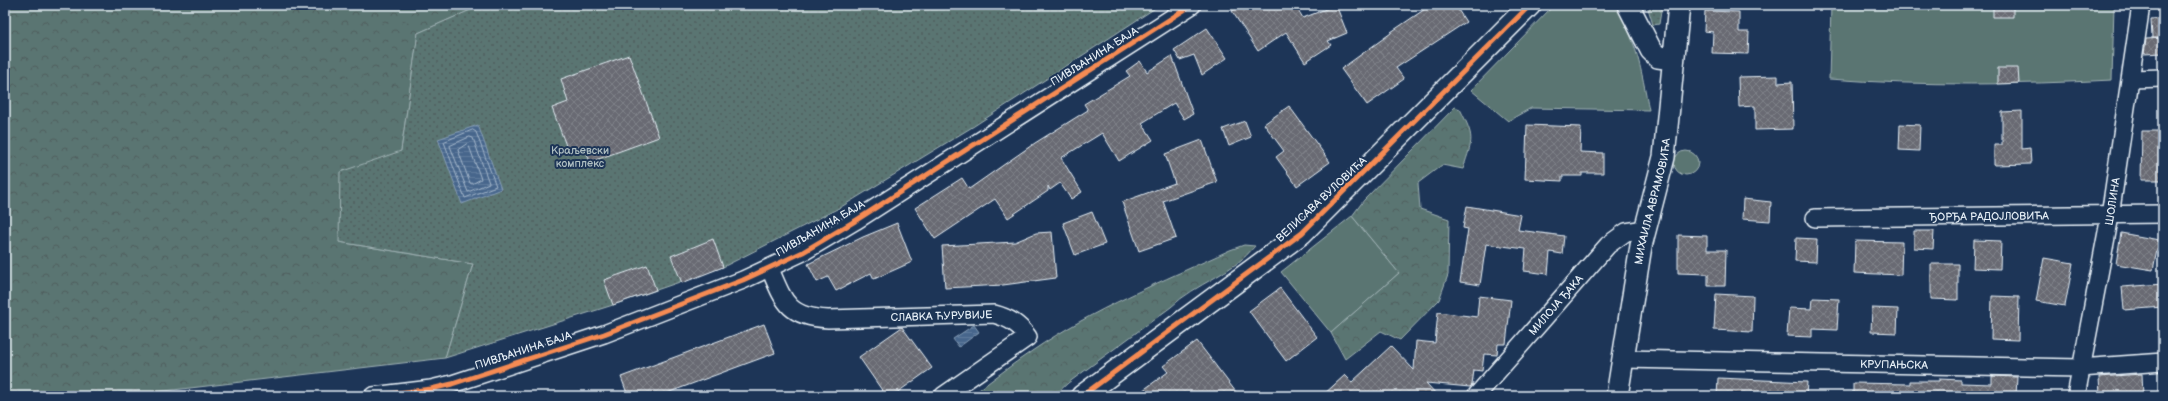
<svg xmlns="http://www.w3.org/2000/svg" width="2168" height="401" viewBox="0 0 2168 401" font-family="'Balsamiq Sans',sans-serif">
<style>
.grass{fill:#5a7572;stroke:#a1b3b5}
.forest{fill:url(#forest-crowns);stroke:#a1b3b5}
.park{fill:url(#park-dots);stroke:#a1b3b5}
.water{fill:url(#water-rules);stroke:#879eb7}
.lines{fill:none;stroke-linecap:round;stroke-linejoin:round}
.shore{stroke:#a7b9cd;stroke-width:1}
.building{fill:url(#building-cross-hatch);stroke:#e8f1f8}
.minor-casing{stroke:#e8f1f8;stroke-width:20}
.tertiary-casing{stroke:#e8f1f8;stroke-width:24}
.minor{stroke:#1d3557;stroke-width:17}
.tertiary{stroke:#1d3557;stroke-width:21}
.cycleway-casing{stroke:#1d3557;stroke-width:8}
.cycleway{stroke:#f68b52;stroke-width:5}
.labels{text-anchor:middle;stroke-width:4;stroke-linejoin:round;paint-order:stroke}
.street-label{font-size:11px;fill:#e8f1f8;stroke:#1d3557}
.park-label{font-size:11px;fill:#afbfc2;stroke:#1d3557}
</style>
<defs>
<pattern id="forest-crowns" width="20" height="18" patternUnits="userSpaceOnUse"><rect width="20" height="18" fill="#5a7572"/><path d="M2 6a3 3 0 1 1 6 0M12 15a3 3 0 1 1 6 0" fill="none" stroke="#505e5e"/></pattern>
<pattern id="park-dots" width="8" height="8" patternUnits="userSpaceOnUse"><rect width="8" height="8" fill="#5a7572"/><path d="M2 2h.1M6 6h.1" fill="none" stroke="#505e5e" stroke-width="1.8" stroke-linecap="round"/></pattern>
<pattern id="water-rules" width="6" height="5" patternUnits="userSpaceOnUse"><rect width="6" height="5" fill="#46668c"/><path d="M0 2.5h6" fill="none" stroke="#617c9d"/></pattern>
<pattern id="building-cross-hatch" width="8" height="8" patternUnits="userSpaceOnUse"><rect width="8" height="8" fill="#696b73"/><path d="M0 0l8 8M0 8l8-8" fill="none" stroke="#7e8188"/></pattern>
</defs>
<rect width="100%" height="100%" fill="#1d3557"/>
<filter id="ink" filterUnits="userSpaceOnUse"><feTurbulence type="fractalNoise" baseFrequency=".025" numOctaves="2"/><feDisplacementMap in="SourceGraphic" scale="8" xChannelSelector="R" yChannelSelector="G"/><feConvolveMatrix kernelMatrix="1 2 1 2 8 2 1 2 1" color-interpolation-filters="sRGB"/></filter>
<g filter="url(#ink)">
<!-- grass -->
<path class="grass" d="M1554,5H1615C1637,41 1641,69 1649,110L1531,108L1508,121L1471,90Z
M1831,5H2114L2112,80C2018,85 1923,86 1829,79Z
M1674 163a12 12 0 1 1 24 0a12 12 0 1 1-24 0Z
M1352,216L1399,273L1331,333L1281,272Z"/>
<!-- forest -->
<path class="forest" d="M5,5H482L418,33L401,151L339,242L473,264L445,358L122,396H5Z
M1455,107L1460,109C1475,139 1473,138 1463,169L1442,165L1418,183L1420,209L1449,219L1448,275L1439,300L1400,340L1381,331L1345,359L1331,333L1399,273L1352,216L1364,200Z
M1244,245L1255,246C1233,274 1196,283 1171,307L1068,383L1054,396H971C991,381 1011,365 1032,351C1093,309 1163,281 1230,250Z"/>
<!-- park -->
<path class="park" d="M482,5H1160L974,126L841,207L723,267L613,305L445,358L473,264L339,242L340,172L401,151L418,33Z
M1647,5H1662L1659,24L1653,25Z"/>
<!-- water -->
<path class="water" d="M478,125L501,189L462,204L438,139Z
M974,325L979,332L959,347L953,339Z"/>
<g class="lines">
<!-- shore -->
<path class="shore" d="M473,130L476,132L496,186L465,198L444,142Z
M470,137L473,138L489,183L468,192L450,146Z
M467,144L469,146L481,179L472,184L470,183L458,150Z"/>
</g>
<!-- building -->
<path class="building" d="M1241,5H1295L1303,18L1336,5L1347,33L1328,41L1331,45L1305,62L1286,32L1258,51L1232,11Z
M1431,5H1455L1466,22L1396,68L1404,79L1367,105L1341,69L1391,33V32Z
M1993,5H2013V17H1993Z
M1705,11L1739,12V32H1749L1748,54L1712,53L1713,32L1704,31Z
M2163,18V53L2144,54L2146,39L2162,38H2152L2151,19Z
M1207,28L1227,58L1202,75L1194,55L1180,60L1174,50Z
M629,55L659,137L590,162L584,145L568,151L552,108L568,102L561,79Z
M1172,56L1193,114L1184,119L1174,103L1142,123L1153,140L1119,161L1102,133L1061,158L1082,192L1071,199L1060,183L1050,190L1048,186V191L1008,218L995,199L935,239L915,208L962,178L969,189L1035,143L1088,110L1084,104L1130,76L1126,71L1140,61L1147,72Z
M1998,68H2018L2019,83L1998,84Z
M1778,76V83L1792,82L1793,129L1755,130V106L1739,107L1738,77Z
M1289,106L1330,162L1297,186L1276,157L1284,151L1264,124Z
M2022,111V149L2030,148L2031,164L1994,165V145H2002V112Z
M1245,121L1251,137L1229,146L1223,129Z
M1900,124L1920,125L1919,151L1899,150Z
M1527,125L1581,127L1580,152L1603,153V173H1582V176H1562V181L1525,179Z
M2142,131H2163V180H2141Z
M1202,140L1217,182L1163,201L1176,238L1139,251L1122,202L1175,183L1165,154Z
M1743,199L1771,202L1770,221L1742,219Z
M1467,206L1521,215L1518,230L1564,236L1562,254L1550,252L1548,274L1524,271L1526,249L1486,244L1480,285L1460,282L1468,229L1463,228Z
M1092,212L1105,244L1075,255L1063,223Z
M897,223L912,262L874,279L871,273L836,291L828,277L817,282L808,264L863,237Z
M1914,231H1934L1933,249L1914,248Z
M1052,232L1056,278L1003,285L945,288L942,246L1015,242L1036,233Z
M2121,233L2159,240L2153,270L2116,264Z
M1678,235L1707,236V250H1726L1725,286H1708V274L1678,273Z
M1796,238L1817,239L1816,262L1795,261Z
M713,239L723,267L682,283L671,256Z
M1974,240L2001,241L2000,269L1973,268Z
M1855,241L1902,242L1901,275L1854,273Z
M2044,258L2073,263L2065,306L2036,301Z
M1931,264H1958V300L1931,299Z
M647,265L656,290L613,305L604,280Z
M2163,284V307L2124,310L2122,287Z
M1280,288L1317,337L1286,361L1249,311Z
M1716,294L1753,296L1752,332L1714,330Z
M1479,296L1511,300L1506,344H1498L1497,355L1484,354L1482,371L1474,370L1472,385L1470,387L1426,383L1438,396H1322L1345,375L1352,382L1391,346L1414,370L1416,341L1435,343L1438,312L1477,317Z
M1992,296L2019,297L2018,340L1991,339Z
M1813,298L1839,299L1837,330L1812,329V337L1787,336L1789,308L1812,309Z
M1872,308L1898,309L1897,333L1871,332Z
M764,324L775,353L659,396H628L621,377Z
M902,327L932,368L892,396H886L859,357Z
M1197,341L1239,396H1135L1168,372L1163,366Z
M2142,374L2143,396H2100L2099,377Z
M1992,376L2017,377L2016,396H1853V383L1910,384V381H1939V379L1961,380V383L1992,384Z
M1718,378L1807,382L1806,396H1717Z"/>
<g class="lines">
<!-- minor casing -->
<g class="minor-casing">
<g id="minor">
<path d="M2131,79L2163,78"/>
<path id="s1" d="M1815,218L2163,214"/>
<path id="s2" d="M770,269C784,302 788,317 828,319L994,314C1009,318 1019,324 1028,337L943,396"/>
<path id="s3" d="M1624,359L2080,368L2163,362"/>
<path d="M373,396L431,389L452,384L604,334L743,280L803,252L855,221L1192,5"/>
<path id="s4" d="M1476,396L1608,245L1626,232L1645,229"/>
<path id="s5" d="M2076,396L2110,216L2141,5"/>
</g>
</g>
<!-- tertiary casing -->
<g class="tertiary-casing">
<g id="tertiary">
<path d="M1628,5L1651,50L1658,57L1673,59"/>
<path d="M1082,396L1302,233L1530,5"/>
<path id="s6" d="M1617,396L1641,246L1664,157L1679,5"/>
</g>
</g>
<!-- minor -->
<use href="#minor" class="minor"/>
<!-- tertiary -->
<use href="#tertiary" class="tertiary"/>
<!-- cycleway casing -->
<g class="cycleway-casing">
<path id="cycleway" d="M373,396L431,389L452,384L604,334L743,280L803,252L855,221L1192,5
M1082,396L1302,233L1530,5"/>
</g>
<!-- cycleway -->
<use href="#cycleway" class="cycleway"/>
</g>
</g>
<g class="labels">
<!-- street labels -->
<g class="street-label">
<text transform="translate(1094 56) rotate(-32)" y="4">ПИВЉАНИНА БАЈА</text>
<text transform="translate(1321 199) rotate(-43)" y="4">ВЕЛИСАВА ВУЛОВИЋА</text>
<text dy="4" stroke="none"><textPath href="#s6" startOffset="198">МИХАИЛА АВРАМОВИЋА</textPath></text>
<text dy="4" stroke="none"><textPath href="#s5" startOffset="198">ШОЛИНА</textPath></text>
<text dy="4" stroke="none"><textPath href="#s1" startOffset="174">ЂОРЂА РАДОЈЛОВИЋА</textPath></text>
<text transform="translate(820 228) rotate(-30)" y="4">ПИВЉАНИНА БАЈА</text>
<text dy="4" stroke="none"><textPath href="#s4" startOffset="121">МИЛОЈА ЂАКА</textPath></text>
<text dy="4" stroke="none"><textPath href="#s2" startOffset="197">СЛАВКА ЋУРУВИЈЕ</textPath></text>
<text transform="translate(523 350) rotate(-18)" y="4">ПИВЉАНИНА БАЈА</text>
<text dy="4" stroke="none"><textPath href="#s3" startOffset="270">КРУПАЊСКА</textPath></text>
</g>
<!-- park labels -->
<g class="park-label">
<text x="580" y="154">Краљевски<tspan x="580" dy="13">комплекс</tspan></text>
</g>
</g>
<!-- margin -->
<rect width="2168" height="401" fill="none" stroke="#1d3557" stroke-width="20"/>
<rect x="10" y="10" width="2148" height="381" fill="none" stroke="#e8f1f8" stroke-width="1.5" filter="url(#ink)"/>
</svg>
